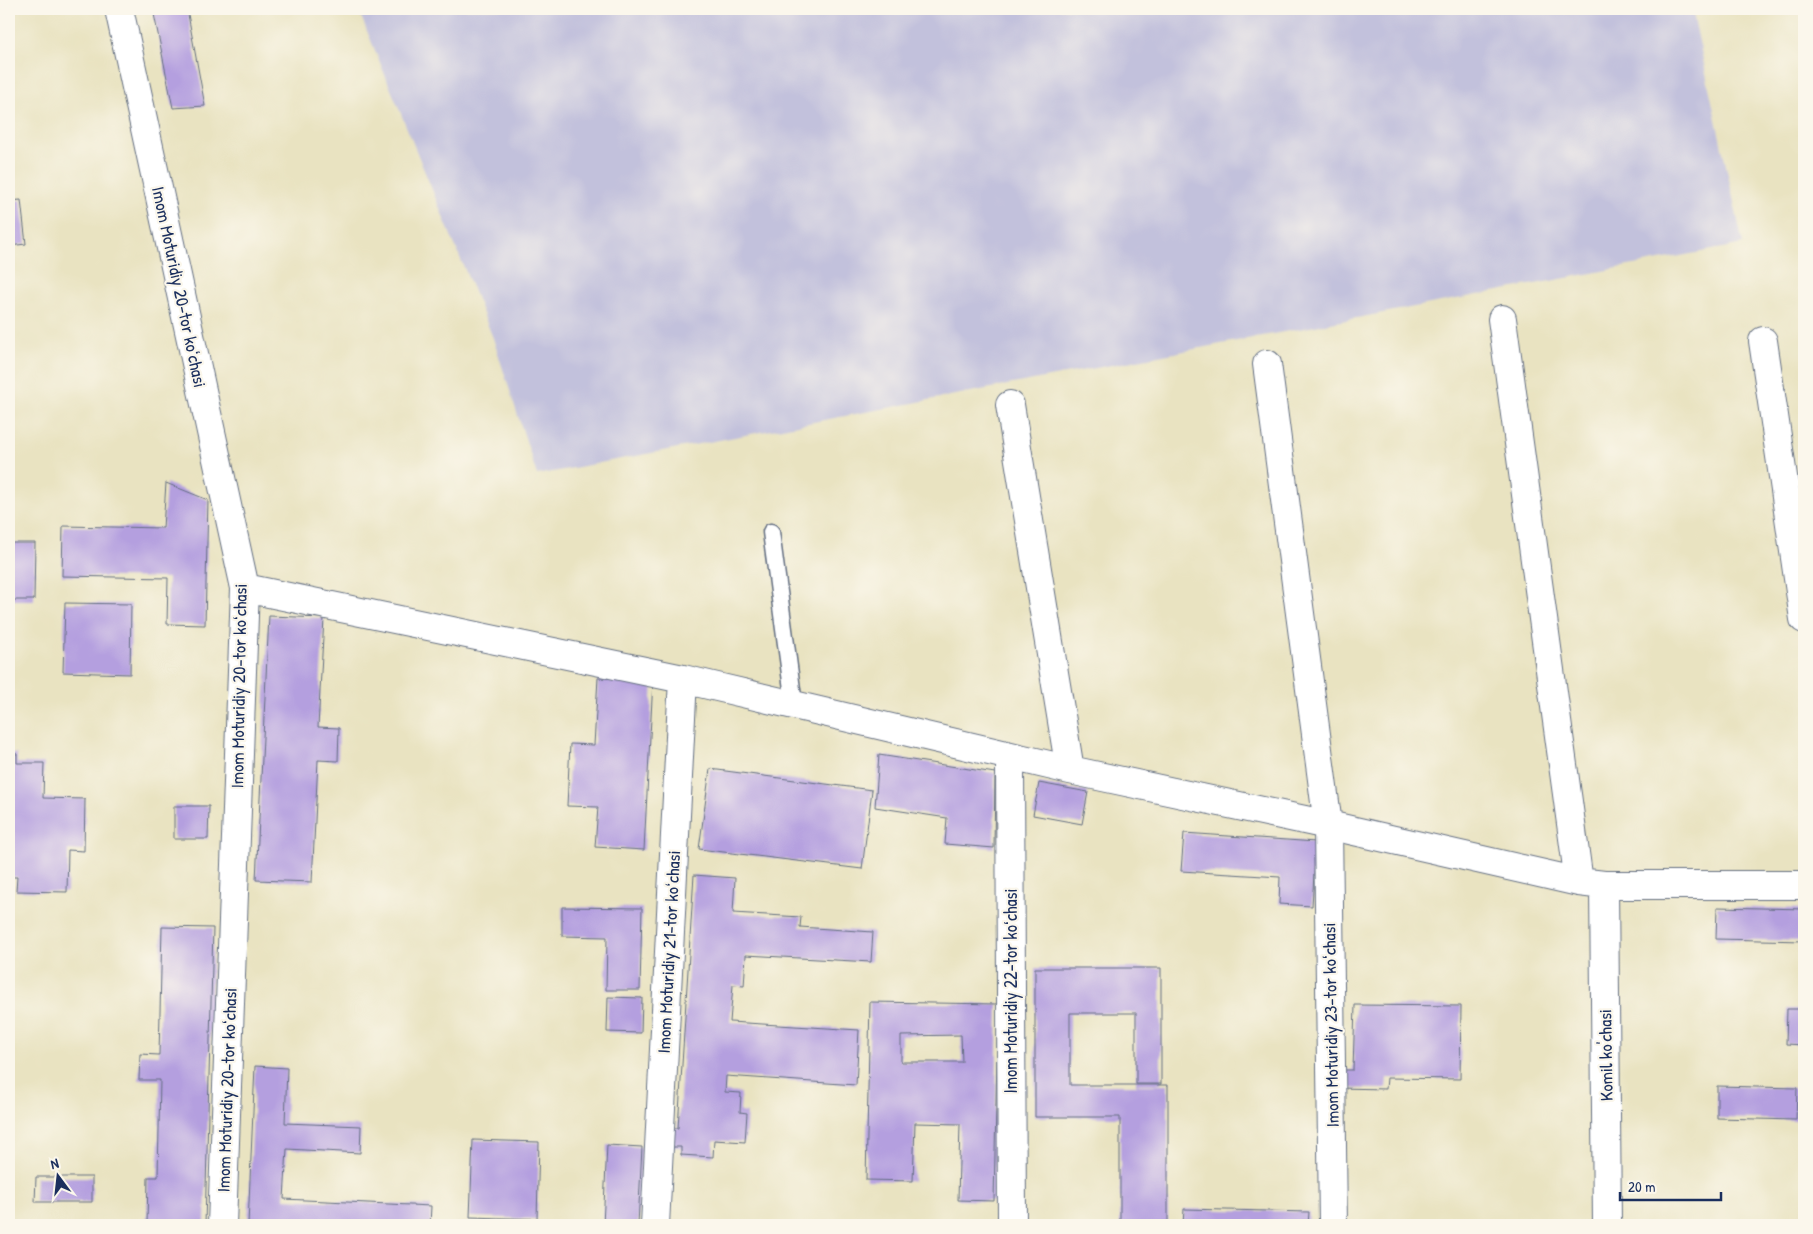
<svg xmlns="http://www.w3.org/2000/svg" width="1813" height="1234" viewBox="0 0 1813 1234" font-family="'Patrick Hand',sans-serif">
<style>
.industrial{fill:#c2c1dc}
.building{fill:#b49fdf;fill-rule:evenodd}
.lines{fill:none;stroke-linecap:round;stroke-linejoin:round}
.service-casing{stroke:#636e81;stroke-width:19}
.minor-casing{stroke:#636e81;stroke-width:30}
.service{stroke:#fff;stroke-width:16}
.minor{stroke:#fff;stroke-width:28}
.labels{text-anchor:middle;stroke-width:4.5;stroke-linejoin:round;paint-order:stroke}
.street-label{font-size:18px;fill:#1b2f5e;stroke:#fbf7ec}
</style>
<rect width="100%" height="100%" fill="#fbf7ec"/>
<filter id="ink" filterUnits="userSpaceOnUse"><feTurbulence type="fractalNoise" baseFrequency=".02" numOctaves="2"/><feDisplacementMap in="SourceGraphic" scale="10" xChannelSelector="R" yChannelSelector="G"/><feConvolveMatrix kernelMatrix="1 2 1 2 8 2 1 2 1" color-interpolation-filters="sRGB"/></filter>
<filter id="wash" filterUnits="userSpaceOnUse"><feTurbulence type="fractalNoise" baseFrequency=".0096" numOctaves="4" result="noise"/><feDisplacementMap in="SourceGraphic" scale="20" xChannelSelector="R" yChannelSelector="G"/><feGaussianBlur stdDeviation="1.12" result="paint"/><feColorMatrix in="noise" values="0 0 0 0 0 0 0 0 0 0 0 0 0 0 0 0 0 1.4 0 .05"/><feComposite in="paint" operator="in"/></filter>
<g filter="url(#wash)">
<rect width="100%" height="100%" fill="#e9e3c1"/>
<!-- industrial -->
<path class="industrial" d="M358,9H1692L1743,244L537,475L493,338Z"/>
<g id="blocks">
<!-- building -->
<path class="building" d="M153,9H187L205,106L173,108Z
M21,200L26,244L9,246V201Z
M166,483L208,500L205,625L167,624L168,578L62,576L63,526L163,528Z
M9,543H35L34,600H9Z
M65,603L131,604L130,674L63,672Z
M269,616L324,618L318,727L339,728L338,761L318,760L312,882L256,880Z
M598,678L653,680L644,850L595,847L598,807L567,806L570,744L594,745Z
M9,753L17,754V763H44L43,798L85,799L84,851L68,850L67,892L16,891L17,877H9Z
M879,755L995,773L994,848L945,844L947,818L875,807Z
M710,769L872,790L862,869L699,849Z
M1039,783L1088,792L1082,824L1033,815Z
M174,806H209L208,839H174Z
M1184,833L1316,842L1312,906L1279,904L1280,877L1181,871Z
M694,875L735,878L733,913L801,917L800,927L873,932L871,962L746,955L744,986L733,985L730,1022L859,1030L856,1085L726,1076L725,1092L741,1093L740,1112L747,1113L745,1142L714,1140L713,1157L681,1155V1147H671L672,1128H678Z
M562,907L642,908L640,990H606L607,937L562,936Z
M1717,907L1804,909V941L1716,939Z
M162,927L213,928L205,1225H147L148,1177H158L160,1080H139L140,1054L159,1055Z
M1035,968H1161V1084H1136V1013H1070V1085H1168V1225H1120V1117H1035Z
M608,997L642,998L641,1033L607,1032Z
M870,1002L998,1004L994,1201L958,1200L960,1124L915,1123L913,1181L866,1180ZM961,1035L962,1062H901V1036Z
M1355,1005L1461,1006L1460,1079L1387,1078L1386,1089L1338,1088L1339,1070H1353Z
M1787,1009H1804V1045L1786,1044Z
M255,1066L287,1068L285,1123L361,1126L360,1153L287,1149L284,1199L431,1206L430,1225H248Z
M1717,1086L1797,1088L1796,1120L1717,1118Z
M473,1140L539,1142L537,1219L470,1217Z
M607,1145L642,1147L638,1225H603Z
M36,1177H92V1202H35Z
M1184,1209L1309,1212L1308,1225H1183Z
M996,1223V1225H906V1224Z"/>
</g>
</g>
<g filter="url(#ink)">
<use href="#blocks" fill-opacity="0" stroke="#636e81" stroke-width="1"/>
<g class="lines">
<!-- service casing -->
<g class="service-casing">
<path id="service" d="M771,532L794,704"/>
</g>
<!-- minor casing -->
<g class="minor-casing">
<path id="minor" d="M119,9L245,588L222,1225
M1502,319L1579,882
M1763,341L1804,619
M1267,364L1328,825L1333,1225
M1010,405L1070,770
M245,588L683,679L1070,770L1328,825L1579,882L1604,885H1804
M1010,757L1012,1225
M1604,885L1607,1225
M655,1225L683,679"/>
</g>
<!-- service -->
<use href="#service" class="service"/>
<!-- minor -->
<use href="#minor" class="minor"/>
</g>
</g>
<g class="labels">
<!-- street labels -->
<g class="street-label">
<text transform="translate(179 287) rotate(78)" y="6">Imom Moturidiy 20-tor koʻchasi</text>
<text transform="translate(239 686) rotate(-89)" y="6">Imom Moturidiy 20-tor koʻchasi</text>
<text transform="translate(669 952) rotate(-87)" y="6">Imom Moturidiy 21-tor koʻchasi</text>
<text transform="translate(1011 991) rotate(-90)" y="6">Imom Moturidiy 22-tor koʻchasi</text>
<text transform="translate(1331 1025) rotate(-91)" y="6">Imom Moturidiy 23-tor koʻchasi</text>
<text transform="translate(1606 1055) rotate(-91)" y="6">Komil ko'chasi</text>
<text transform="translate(227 1090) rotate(-88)" y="6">Imom Moturidiy 20-tor koʻchasi</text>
</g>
</g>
<!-- margin -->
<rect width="1813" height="1234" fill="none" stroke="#fbf7ec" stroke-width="30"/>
<!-- north arrow -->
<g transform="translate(58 1176) rotate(345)" stroke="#fbf7ec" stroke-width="4" paint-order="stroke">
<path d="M0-4L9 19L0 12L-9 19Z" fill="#1b2f5e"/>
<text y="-8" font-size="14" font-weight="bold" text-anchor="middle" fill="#1b2f5e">N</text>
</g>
<!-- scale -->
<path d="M1620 1192v8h101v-8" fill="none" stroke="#1b2f5e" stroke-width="2.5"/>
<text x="1628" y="1192" font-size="15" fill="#1b2f5e" stroke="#fbf7ec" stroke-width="4" paint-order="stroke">20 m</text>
</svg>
